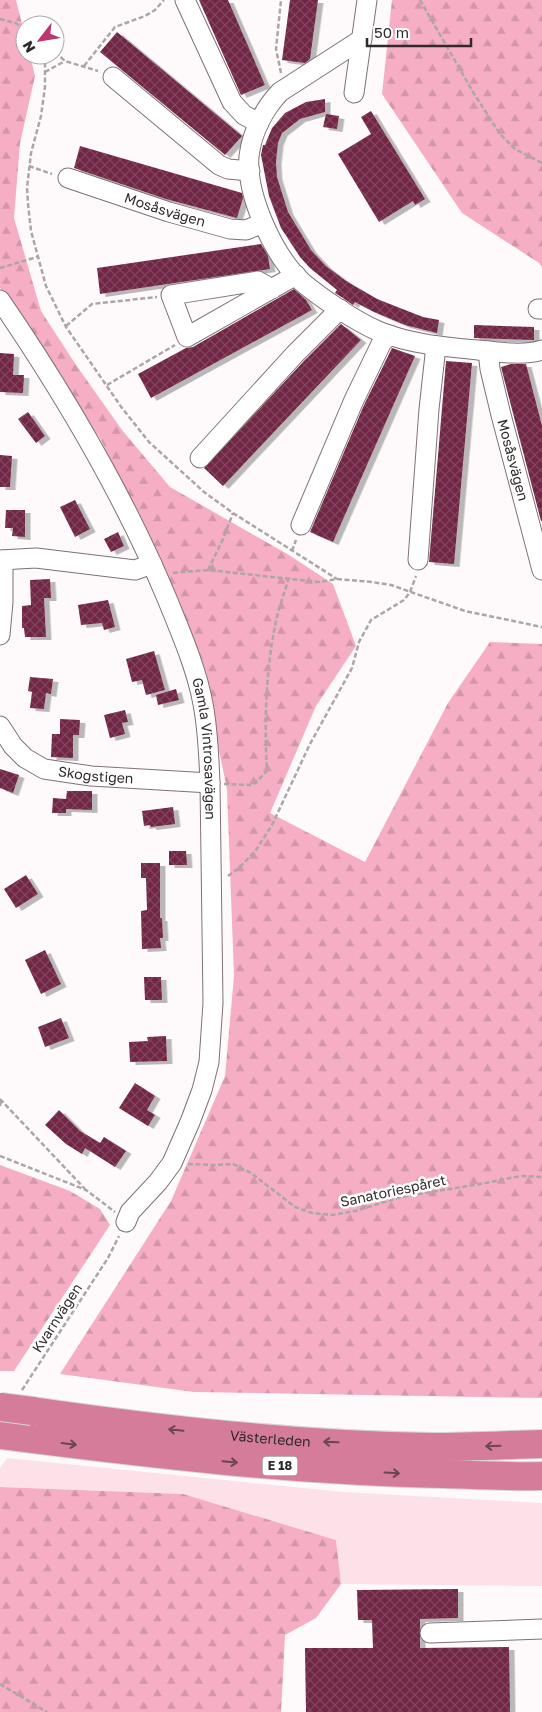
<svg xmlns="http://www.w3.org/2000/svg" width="542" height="1712" viewBox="0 0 542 1712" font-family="'Golos Text',sans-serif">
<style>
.green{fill:#fce1e8}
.forest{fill:url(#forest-firs)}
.building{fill:url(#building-cross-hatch);filter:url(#shadow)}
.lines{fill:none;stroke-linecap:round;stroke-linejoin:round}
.minor-casing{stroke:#7f7175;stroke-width:21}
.highway-casing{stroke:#d6d4d5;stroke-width:30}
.path{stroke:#aba6a7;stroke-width:2.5;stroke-dasharray:5 2.5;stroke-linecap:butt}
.minor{stroke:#fff;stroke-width:19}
.highway{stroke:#d47c99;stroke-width:28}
.highway-bridge-casing{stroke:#d6d4d5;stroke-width:30;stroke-linecap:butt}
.highway-bridge{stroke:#d47c99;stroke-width:28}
.oneway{stroke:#694752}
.labels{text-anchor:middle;stroke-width:5;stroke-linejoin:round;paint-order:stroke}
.shield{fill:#fff;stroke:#6e6a6b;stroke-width:1}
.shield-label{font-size:12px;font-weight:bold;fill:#302a2c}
.street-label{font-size:14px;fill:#302a2c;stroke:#fff}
</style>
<defs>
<pattern id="forest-firs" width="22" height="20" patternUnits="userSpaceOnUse" patternTransform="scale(1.25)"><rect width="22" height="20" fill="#f6aec4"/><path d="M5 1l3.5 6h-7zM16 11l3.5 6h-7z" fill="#d396a9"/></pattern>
<pattern id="building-cross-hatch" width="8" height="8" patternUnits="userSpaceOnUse" patternTransform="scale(1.25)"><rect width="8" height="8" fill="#712644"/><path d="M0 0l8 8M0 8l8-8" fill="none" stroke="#81455d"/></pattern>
<filter id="shadow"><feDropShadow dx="5.5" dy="3" stdDeviation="0" flood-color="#0004"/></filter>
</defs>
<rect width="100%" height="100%" fill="#fefafb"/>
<!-- green -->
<path class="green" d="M7,1458L343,1492L542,1503V1586L341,1584L336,1540L183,1494L0,1487V1468Z"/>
<!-- forest -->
<path class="forest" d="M0,0H16L25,36V55H30L35,76L20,143L14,218L41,311L76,365L122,430L170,487L289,555L333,584L356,646L316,706L270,813L365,862L448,703L490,642L542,644V1398L194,1392L60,1374L171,1201L225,1076L234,976L227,789L207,693L182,610L101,440L22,318L0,288Z
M392,0H542V267L539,263L462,213L382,94Z
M0,1165L70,1191L100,1209L110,1225L14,1371H0Z
M0,1487L183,1494L336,1540L341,1584L316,1618L285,1635L281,1712H0Z"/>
<!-- building -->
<path class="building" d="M199,0H228L265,85L241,95Z
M290,0H318L310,59L305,63L282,60Z
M117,32L242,136L225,155L100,52Z
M325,99V112L300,119L282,133L278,143L276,162L277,177L288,212L311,250L326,266L346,281L377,299L423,317L439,320L437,333L405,325L372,311L355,302L353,305L343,298L335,293L337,290L310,268L300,257L281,228L269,196L261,155L263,145H265L272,128L285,113L306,102Z
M371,111L425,199L415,205L413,201L379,222L338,154L371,134L361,117Z
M326,114L339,116L337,129L323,127Z
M80,146L242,193L243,198L237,218L166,199L74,168Z
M261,244L268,256L270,269L100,294L97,268Z
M294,289L306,300L312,310L151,398L138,374L186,348L193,347Z
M341,324L361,340L223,486L204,468L303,362Z
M474,325L534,327V340L474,338Z
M392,348L415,356L333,542L310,532L364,405Z
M0,353L14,354L13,375H24L23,393L0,392Z
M446,361L472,363L454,564L429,562Z
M511,364H526L542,426V521H541L501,367Z
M28,412L45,436L36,443L18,419Z
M0,455L12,456L10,487H0Z
M75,500L90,529L75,537L60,507Z
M6,510H25V537L12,536L13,528H5Z
M118,532L124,546L111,552L104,539Z
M50,579L51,598H44L46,637H25L24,628H22V606L31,605L30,580Z
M108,600L115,627L104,630L102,623L81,625L78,605Z
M154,651L165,690L146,695L142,680L132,682L126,659Z
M30,677L53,679L51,694L46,693L44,709L30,708L32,692L28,691Z
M176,689L179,700L158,705L156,695Z
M125,710L128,722L122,723L125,734L110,738L104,715Z
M60,719L80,720L79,735H73V758L51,757L52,734H60Z
M0,769L19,775L13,793L0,788Z
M67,791H92V810L66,809V813H52L53,798L66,799Z
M173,807L175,824L151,827L150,825L144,826L142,811Z
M169,851H186L187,865H169Z
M141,863H160V918H162L163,938H160L161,948L142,949L141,911L147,910L146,878H141Z
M26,875L38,894L16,908L4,889Z
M45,950L61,984L41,994L25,960Z
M144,977H161L162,1000H145Z
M61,1018L69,1038L45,1047L38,1027Z
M166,1036L167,1061L130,1062L129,1042L148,1041L147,1037Z
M135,1083L155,1096L147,1110L155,1115L148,1126L119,1108Z
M59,1110L80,1131L100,1143L104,1137L126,1151L115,1167L85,1148L82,1154L66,1144L45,1125Z
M458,1589V1618L420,1619V1648L509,1647L510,1712H306L305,1648H373L372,1620H358L357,1590Z"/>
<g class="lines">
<!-- minor casing -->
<g class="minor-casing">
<g id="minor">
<path d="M185,0L232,102L244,115L259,123"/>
<path d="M362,39L280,92C264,109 252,132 249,156C246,195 273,255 302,282C321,298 355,321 378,331C410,344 444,347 478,350C496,352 525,356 542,350"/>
<path d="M113,77L219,165L228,169L250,171"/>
<path d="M354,93L367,0"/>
<path id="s1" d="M68,178L169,212L230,229L246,230L263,223"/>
<path d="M272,289L258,281L171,295L187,337L296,275"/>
<path id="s2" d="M0,300C65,395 124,495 168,601C181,633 197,670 203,704C208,730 209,757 210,783L213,1003L209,1062L202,1090L190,1122L172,1163L158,1182L130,1212L126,1222"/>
<path d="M538,309H542"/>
<path id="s3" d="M488,351L490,369L501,415L542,570"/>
<path d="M200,458L295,354L340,309"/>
<path d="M301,525L354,400L382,342L390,335"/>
<path d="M0,560L36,558L135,570L152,564"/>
<path d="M418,560L429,409L436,346"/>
<path d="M0,635L3,602V560"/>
<path id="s4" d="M0,726L13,746L25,758L44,769L91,776L210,783"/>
<path d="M430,1633L542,1629"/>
</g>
</g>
<!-- highway casing -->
<g class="highway-casing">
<g id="highway">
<path id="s5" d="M32,1411C165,1430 298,1445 432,1447C469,1447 505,1445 542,1444"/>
<path d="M0,1435C148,1454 295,1471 444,1474C476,1475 509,1477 542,1476"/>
</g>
</g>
<!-- path -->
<path class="path" d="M420,0L473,92L500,134L515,149L542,163
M0,19L15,23L25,28
M55,52L65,61L98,71
M45,55V87L41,116L31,153L27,188L28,204L31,231L46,286L66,327L122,408L149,442L204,492L233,513L337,579
M84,66L115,27L145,16L155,10L164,0
M45,72L65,61
M281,73L276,49L281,0
M29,166L52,174
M0,268L37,257
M66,326L92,304L157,297
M107,385L175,345
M292,551L296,540
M208,570L223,539L233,513
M173,573L208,570L319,582L337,579L372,582L391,585L465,611L542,627
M224,784L253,785L267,771C264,726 266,670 275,626C278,610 284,594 289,578
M228,876L240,867L256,850L272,825L310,744L352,668L359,642L371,620L404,600L410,592L416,576
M0,1099L85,1189
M0,1106L1,1101
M0,1156L86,1190L115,1212
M188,1164L213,1165L233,1164L251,1173L295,1207L312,1213L332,1215L355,1211L401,1197L480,1184L521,1176L542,1177
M22,1390L108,1258L119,1236
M0,1684L47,1712"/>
<!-- minor -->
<use href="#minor" class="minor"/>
<!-- highway -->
<use href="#highway" class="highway"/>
<!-- highway-bridge casing -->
<g class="highway-bridge-casing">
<path id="highway-bridge" d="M0,1407L32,1411"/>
</g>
<!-- highway-bridge -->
<use href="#highway-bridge" class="highway-bridge"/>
</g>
<!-- one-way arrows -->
<defs><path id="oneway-shaft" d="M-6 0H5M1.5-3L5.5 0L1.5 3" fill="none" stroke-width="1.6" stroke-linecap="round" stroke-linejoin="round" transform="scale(1.25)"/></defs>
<g class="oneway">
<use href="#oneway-shaft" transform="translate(176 1430) rotate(-174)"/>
<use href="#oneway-shaft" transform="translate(331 1442) rotate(-178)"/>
<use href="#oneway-shaft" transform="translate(69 1444) rotate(7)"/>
<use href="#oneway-shaft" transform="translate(493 1446) rotate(178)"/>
<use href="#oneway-shaft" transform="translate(230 1462) rotate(5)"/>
<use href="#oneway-shaft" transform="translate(392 1473) rotate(3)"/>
</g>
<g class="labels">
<!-- shield labels -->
<rect class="shield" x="262.5" y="1456.5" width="35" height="19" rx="4"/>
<g class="shield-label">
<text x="280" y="1470">E 18</text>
</g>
<!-- street labels -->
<g class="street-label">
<text dy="5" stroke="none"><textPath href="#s1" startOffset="102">Mosåsvägen</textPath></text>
<text dy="5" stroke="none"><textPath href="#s3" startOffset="112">Mosåsvägen</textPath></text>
<text dy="5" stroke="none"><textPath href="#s2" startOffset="499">Gamla Vintrosavägen</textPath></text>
<text dy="5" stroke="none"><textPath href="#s4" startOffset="115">Skogstigen</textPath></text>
<text transform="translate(393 1191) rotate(-12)" y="5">Sanatoriespåret</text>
<text transform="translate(57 1318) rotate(-57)" y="5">Kvarnvägen</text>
<text dy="5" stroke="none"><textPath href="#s5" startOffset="240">Västerleden</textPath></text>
</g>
</g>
<!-- north arrow -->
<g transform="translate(40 40) rotate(239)"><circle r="24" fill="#ffffff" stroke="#acaaab"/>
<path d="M0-4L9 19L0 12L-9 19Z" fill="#be346f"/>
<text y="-8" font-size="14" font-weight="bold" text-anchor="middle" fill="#302a2c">N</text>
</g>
<!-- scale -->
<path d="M367 38v8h104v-8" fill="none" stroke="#302a2c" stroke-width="2.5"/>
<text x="374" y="38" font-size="15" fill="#302a2c" stroke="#ffffff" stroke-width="4" paint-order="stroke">50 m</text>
</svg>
